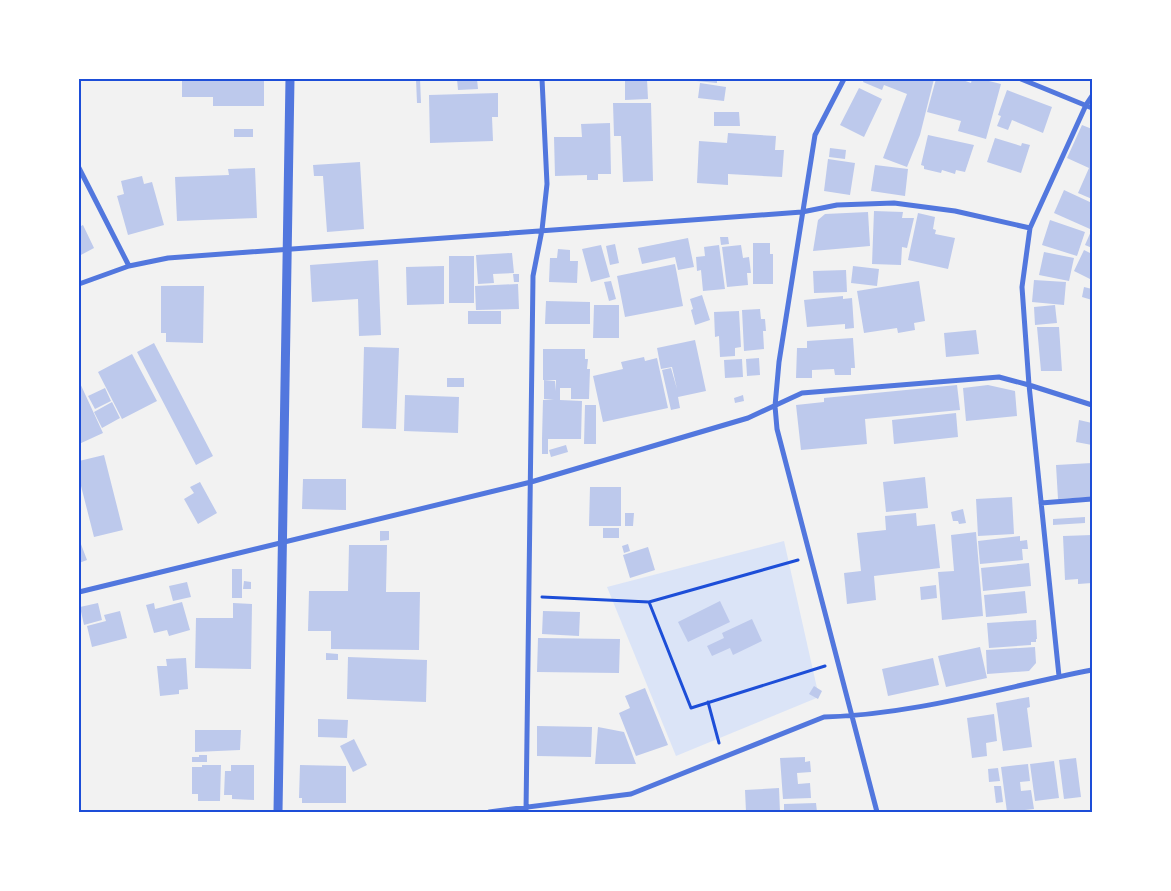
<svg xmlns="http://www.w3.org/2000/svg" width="1171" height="891" viewBox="0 0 1171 891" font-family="'DejaVu Sans',sans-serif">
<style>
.green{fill:#dbe4f7}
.building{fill:#bdc9ec}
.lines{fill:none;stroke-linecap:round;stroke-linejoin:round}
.path{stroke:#1d4ed8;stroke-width:3}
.minor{stroke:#5277de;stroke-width:5}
.tertiary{stroke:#5277de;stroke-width:9}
.neatline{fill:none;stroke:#1d4ed8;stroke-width:2}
</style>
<rect width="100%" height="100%" fill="#f2f2f2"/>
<!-- green -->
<path class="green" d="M784,541L819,697L676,756L607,587Z"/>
<!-- building -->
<path class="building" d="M182,79H264V106H213V97H182Z
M416,79H420L421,103H417Z
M457,79H477L478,89L458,90Z
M625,79H647L648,99L625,100Z
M697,79H717V83L696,81Z
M864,79H934L920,135L907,167L883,158L907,94L884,85L882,90L863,82Z
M936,79H960L971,83L972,79H981L1001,84L986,139L958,131L961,121L927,112Z
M700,83L726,87L724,101L698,98Z
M859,88L882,99L864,137L840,125Z
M1007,90L1052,107L1043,133L1012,120L1008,130L997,126L1001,116L998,115Z
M498,93V117H492L493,141L430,143L429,95Z
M613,103H651L653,181L623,182L621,136H614Z
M714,112H739L740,126H714Z
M610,123L611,174H598V180H587V175L555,176L554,137H582L581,124Z
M1082,125L1092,129V199L1078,193L1089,168L1067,158Z
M234,129H253V137H234Z
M728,133L776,136L775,150H784L782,177L728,174V185L697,183L699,141L727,143Z
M928,135L974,145L965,172L956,170L955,174L942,170L941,173L924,169V166L921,165Z
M995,138L1021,146L1022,143L1030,145L1021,173L987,162Z
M830,148L846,150L845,159L829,157Z
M828,159L855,163L850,195L824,191Z
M360,162L364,229L327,232L323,176H314L313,165Z
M875,165L908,169L905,196L871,191Z
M255,168L257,218L177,221L175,177L229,175L228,169Z
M142,176L144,184L152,182L164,225L128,235L117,196L124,194L121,181Z
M1064,190L1092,203V224L1090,229L1054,213Z
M874,211L903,212L902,218H914L907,248L902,247L901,265L872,264Z
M868,212L870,246L813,251L818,220L825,214Z
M918,213L935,217L933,229L936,230L935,234L955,238L948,269L908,260Z
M1050,220L1085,232L1077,256L1042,245Z
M83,225L94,248L79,256V227Z
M1092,229V248L1085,245Z
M720,237H728L729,244L721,245Z
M688,238L694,267L678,270L675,257L642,264L638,248Z
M753,243H770V254H773V284H753Z
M615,244L619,263L610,265L606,246Z
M601,245L610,277L591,282L582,249Z
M719,245L725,289L703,291L701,270L697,271L696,257L705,256L704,247Z
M741,245L743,258L749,257L751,273H747L748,285L727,287L722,247Z
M558,249L570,250V261H578L577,283L549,282L550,258H557Z
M1084,250L1092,254V280L1074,271Z
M1044,252L1074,258L1069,281L1039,275Z
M512,253L514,273L493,274L494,283L478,284L476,255Z
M449,256H474V303H449Z
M378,260L381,335L359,336L358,299L312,302L310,265Z
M675,264L683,306L625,317L617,276Z
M444,266V304L407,305L406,267Z
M853,266L879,269L877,286L851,283Z
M846,270L847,292L814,293L813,271Z
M513,274H519V282H514Z
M1034,280L1066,282L1064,305L1032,302Z
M611,281L616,299L609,301L604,282Z
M919,281L925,321L914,323L915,330L898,333L897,328L864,333L857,291Z
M518,284L519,309L476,310L475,286Z
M161,286H204L203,343L166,342V333H161Z
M1084,287L1092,289V300L1082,297Z
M702,295L710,320L695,325L691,310L693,309L690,299Z
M843,296V299L852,298L854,328L845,329V324L807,327L804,300Z
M546,301L590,302V324H545Z
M594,305H619V338H593Z
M1055,305L1057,323L1035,325L1034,307Z
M760,309L761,319H765L766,331H763L764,349L744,351L742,310Z
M468,311H501V324H468Z
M739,311L741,347L735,348V356L720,357L719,336L715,337L714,312Z
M1037,327H1059L1062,371H1041Z
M976,330L979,354L946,357L944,333Z
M853,338L855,368H851V375H835L834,369L812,370V378H796L797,348H807V341Z
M695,340L706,391L678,397L680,408L671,410L662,370L671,368L677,389L672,367L661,369L657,348Z
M154,343L213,456L196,465L137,352Z
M364,347L399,348L396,429L362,428Z
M543,349H585V359H588L587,369H590L589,399H571V388H560V400L582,401L581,439H542L543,400H554L544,399V380L555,381L556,391V380H543Z
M132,354L157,401L122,419L98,372Z
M644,357L645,361L657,358L668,408L603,422L593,376L623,369L621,362Z
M759,358L760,375L747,376L746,359Z
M742,359L743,377L725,378L724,360Z
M447,378H464V387H447Z
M79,381L103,433L79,444Z
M957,385L960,410L865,419L867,444L801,450L796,405L824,402V398Z
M988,385L1015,391L1017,416L966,421L963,388Z
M105,388L111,401L95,409L88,396Z
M405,395L459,397L458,433L404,431Z
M743,395L744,401L735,403L734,398Z
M112,402L120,418L102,428L94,412Z
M585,405H596V444H584Z
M956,413L958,437L894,444L892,420Z
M1079,420L1092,423V445L1076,442Z
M542,439H548V454H542Z
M566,445L568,452L551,457L549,450Z
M104,455L123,530L94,537L79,478V461Z
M1092,463V497L1058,499L1056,465Z
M925,477L928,508L886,512L883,482Z
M303,479H346V510L302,509Z
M200,482L217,513L198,524L184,499L194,493L190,487Z
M590,487H621V526H589Z
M1012,497L1014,534L978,536L976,499Z
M963,509L966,523L959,524L958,521H953L951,512Z
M625,513H634L633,526H625Z
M916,513L917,526L935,524L940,568L874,576L876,600L847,604L844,573L861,571L857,533L886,530L885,516Z
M1085,517V523L1053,525V519Z
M603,528H619V538H603Z
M380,531H389V540L380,541Z
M976,532L983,616L942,620L938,572L954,571L951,535Z
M1092,535V583L1078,584V579L1065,580L1063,536Z
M1020,536V541L1027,540L1028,549H1022L1023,560L980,564L978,541Z
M79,539L87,560L79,563Z
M628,544L630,551L624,553L622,546Z
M349,545H387L386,592H420L419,650L331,649V631H308L309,591H348Z
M648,547L655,570L630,578L623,555Z
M1029,563L1031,586L983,591L981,568Z
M232,569H242V598H232Z
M244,581L251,582V589H243Z
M187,582L191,597L173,601L169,586Z
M936,585L937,598L921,600L920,587Z
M1025,591L1027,613L986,617L984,595Z
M720,601L730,622L688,642L678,622Z
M182,602L190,630L169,636L167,630L154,633L146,605L154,603L155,609Z
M98,603L102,620L84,625L80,607Z
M233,603L252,604L251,669L195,668L196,618H233Z
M120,611L127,638L92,647L87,626L106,621L104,615Z
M543,611L580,612L579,636L542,634Z
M752,619L762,641L733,655L730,648L712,656L707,646L724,638L722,633Z
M1036,620L1037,639H1036V642H1031V645L989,648L987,623Z
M538,638L620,639L619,673L537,672Z
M980,647L987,678L946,687L938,656Z
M1035,647L1036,663L1029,671L987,674L986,650Z
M326,653L338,654V660H326Z
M348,657L427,660L426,702L347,699Z
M186,658L188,689L179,690V694L160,696L157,666H167L166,659Z
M933,658L939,685L888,696L882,669Z
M814,686L822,691L818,699L809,694Z
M645,688L668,745L636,756L619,713L630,708L625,696Z
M1029,697L1030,707L1027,708L1032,747L1003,751L996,703Z
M994,714L997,741L986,743L987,756L972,758L967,718Z
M318,719L348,720L347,738L318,737Z
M537,726L592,727L591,757L537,756Z
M598,727L624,732L636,764H595Z
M195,730H241L240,750L195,752Z
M354,739L367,765L353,772L340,746Z
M199,755H207V762H192V757H199Z
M805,757V762L810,761L811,772L797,773L798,784L810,783L811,798L783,799L780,758Z
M1076,758L1081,797L1064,799L1059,760Z
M1054,761L1059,798L1035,801L1030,764Z
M1028,764L1030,781L1020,782L1021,791L1031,790L1034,809L1007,812L1001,767Z
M202,765H221L220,801H198V794H192V767H202Z
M231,765H254V800L232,799V795H224L225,771H231Z
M300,765L346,766V803H302V798H299Z
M998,768L1000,781L989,782L988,769Z
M994,786H1001L1003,802L996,803Z
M779,788L780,812H746L745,790Z
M816,803L817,812H784V804Z"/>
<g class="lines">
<!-- path -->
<path class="path" d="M798,560L649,602L691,708L825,666
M542,597L649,602
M708,702L719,743"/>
<!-- minor -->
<path class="minor" d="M844,79L815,135L779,362L775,406L777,429L877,812
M1021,79L1092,108
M79,168L129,266
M79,284L129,266L168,258L802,212L837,205L894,203L955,211L1030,228
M1041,503L1092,499
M79,592L531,482L748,418L802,393L999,377L1029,385L1092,405
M1059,676L1029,385L1022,287L1030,228L1086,105L1092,96
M489,812L631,794L824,717C914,715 1004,687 1092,670
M526,812L533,276L542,230L547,184L542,79"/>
<!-- tertiary -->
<path class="tertiary" d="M278,812L290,79"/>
</g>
<!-- border -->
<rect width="1171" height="891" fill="none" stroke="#ffffff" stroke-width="160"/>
<rect x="80" y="80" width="1011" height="731" class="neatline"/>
</svg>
